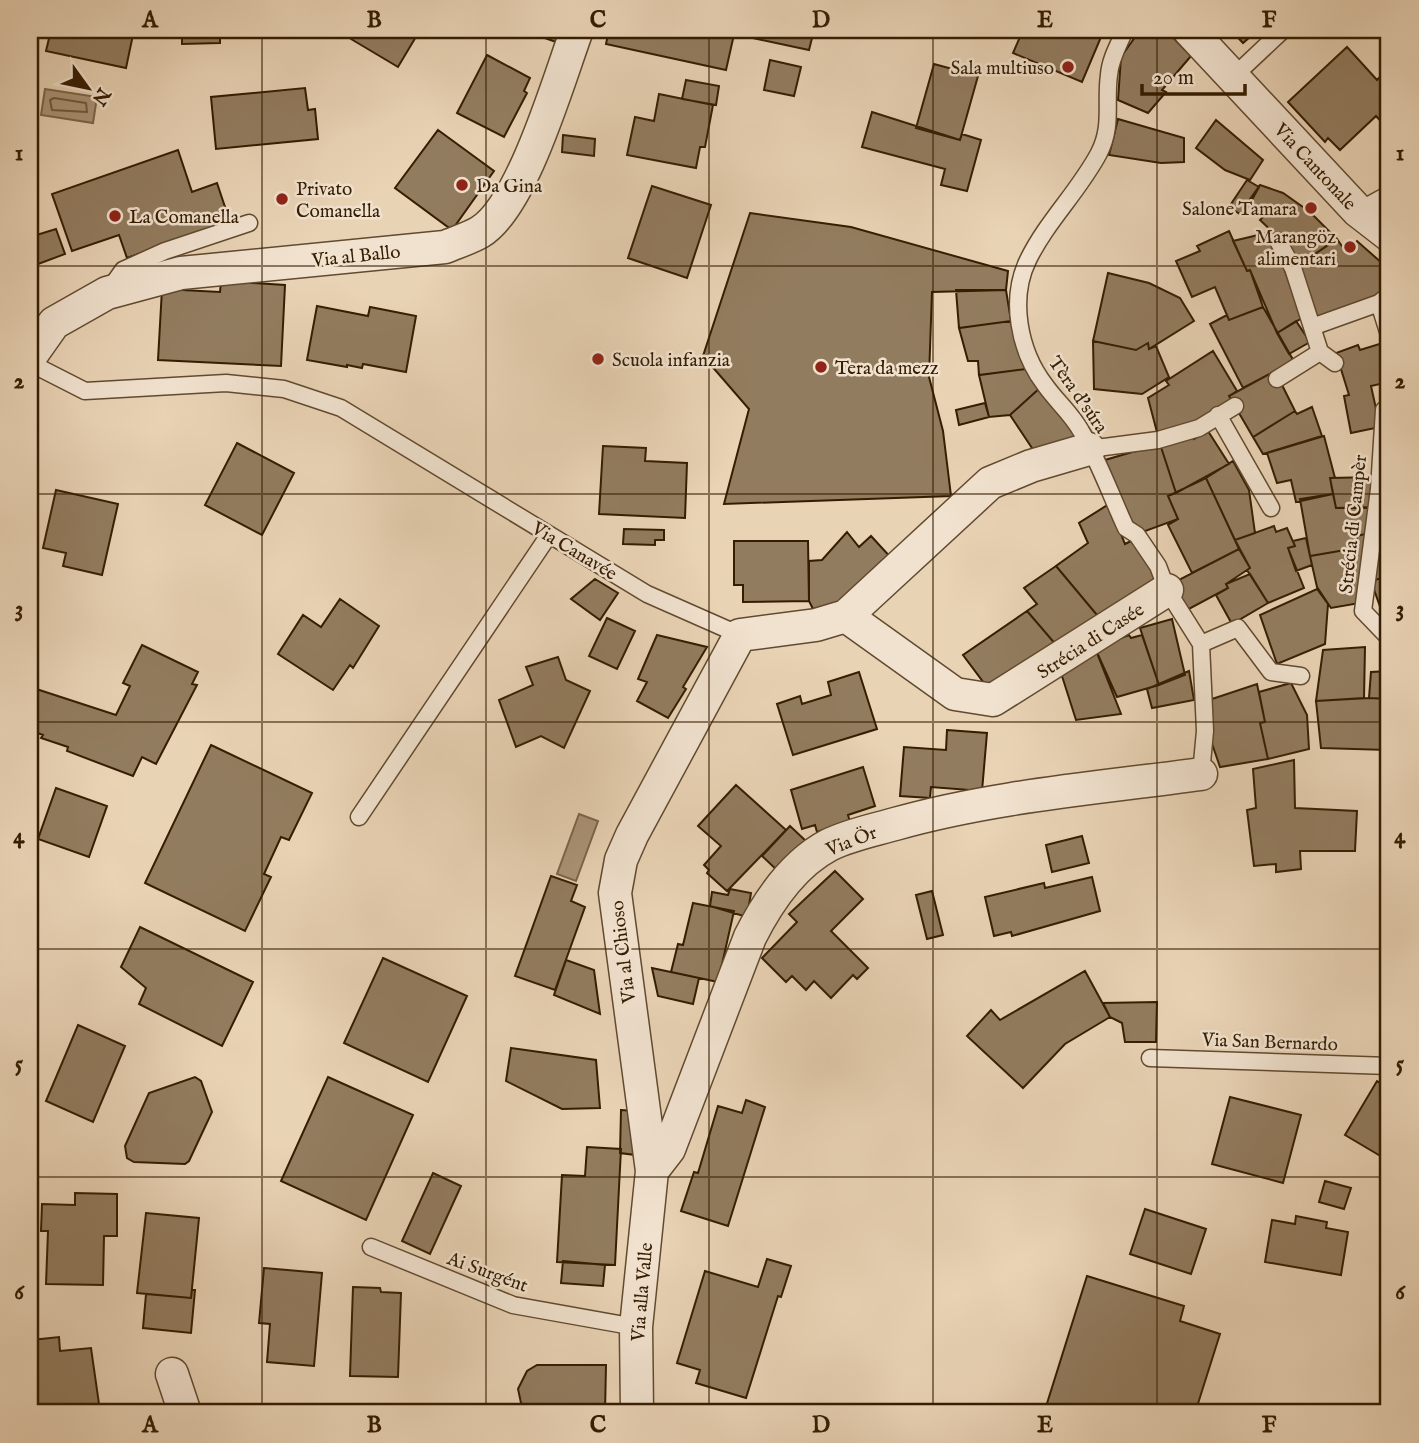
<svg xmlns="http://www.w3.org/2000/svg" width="1419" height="1443" viewBox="0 0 1419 1443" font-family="'IM FELL English',serif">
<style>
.water{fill:#ab9578;stroke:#7b6549;stroke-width:2}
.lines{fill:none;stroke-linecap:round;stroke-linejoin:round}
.shore{stroke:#70593d;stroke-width:2}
.building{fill:#927c5f;stroke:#341d02;stroke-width:2}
.service-casing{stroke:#614a2f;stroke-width:19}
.minor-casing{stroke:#614a2f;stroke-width:35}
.service{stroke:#f1e2cf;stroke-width:16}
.minor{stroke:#f1e2cf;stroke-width:32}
.grid{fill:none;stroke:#341d02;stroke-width:2;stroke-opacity:0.55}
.poi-dot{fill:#8f2418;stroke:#f1e2cf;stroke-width:2.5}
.labels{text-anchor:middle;stroke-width:5;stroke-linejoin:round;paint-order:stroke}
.poi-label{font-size:19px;fill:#341d02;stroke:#f1e2cf;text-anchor:start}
.street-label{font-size:19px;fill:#341d02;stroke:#f1e2cf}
.neatline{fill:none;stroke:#341d02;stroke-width:2.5}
.grid-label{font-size:23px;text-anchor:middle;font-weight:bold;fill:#341d02}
</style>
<rect width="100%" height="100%" fill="#e9d3b5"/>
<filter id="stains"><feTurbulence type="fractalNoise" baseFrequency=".00286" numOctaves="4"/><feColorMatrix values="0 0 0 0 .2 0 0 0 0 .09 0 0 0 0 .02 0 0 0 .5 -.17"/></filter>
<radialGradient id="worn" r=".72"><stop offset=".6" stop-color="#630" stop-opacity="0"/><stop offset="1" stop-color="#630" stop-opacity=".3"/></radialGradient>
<!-- water -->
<path class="water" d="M45,89L97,97L93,123L41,115Z
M579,814L598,821L576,881L557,874Z"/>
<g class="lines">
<!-- shore -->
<path class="shore" d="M54,98L86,103L87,112L52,110L50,100Z"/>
</g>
<!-- building -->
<path class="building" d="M51,30H134L126,68L46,51Z
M182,30H220V43L182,44Z
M356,30H420L398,67L351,39Z
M522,30H561L556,42Z
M609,30H735L726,70L606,44Z
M749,30H814L809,50L748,37Z
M1023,30H1104L1082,82L1013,53Z
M1140,30H1166L1191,56L1162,90L1166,92L1148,113L1118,100L1121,57Z
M1231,30H1258L1243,43Z
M1347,47L1377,80L1389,68V130L1376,116L1340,150L1328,138L1325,142L1288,102Z
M487,55L530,78L524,91L527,93L504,137L457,113Z
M770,60L801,67L794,96L764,90Z
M934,64L978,76L960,140L916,128Z
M686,80L719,86L716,105L682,99Z
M305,88L308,110L315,109L318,139L216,149L211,97Z
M659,94L713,105L705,147H700L696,168L627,155L635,117L654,121Z
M872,112L960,140L962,134L981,140L967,191L941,185L945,169L862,147Z
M1118,119L1184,138V162L1161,163L1109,155Z
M1216,120L1263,160L1250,180L1225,170L1196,148Z
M438,130L494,171L452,230L395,188Z
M563,135L595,139L594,156L562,152Z
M178,150L192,192L217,183L230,222L127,258L119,235L72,251L52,194Z
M1247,180L1259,187L1243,216L1229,207Z
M1260,185L1283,193L1310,212L1337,239L1299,265L1283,242L1260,220L1265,215L1248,202Z
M652,186L711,205L687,278L628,258Z
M750,213L851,227L1008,271L1006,290L932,292L929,377L943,431L951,496L724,504L749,409L703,356Z
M56,229L65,254L30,267V237Z
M1229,231L1247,271L1250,270L1263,307L1229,320L1215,287L1192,297L1176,261L1200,251L1197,246Z
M1271,232L1302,318L1277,333L1250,270L1247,271L1233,241Z
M1337,239L1346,252L1357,241L1383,264L1389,291L1317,325L1297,266Z
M1108,273L1149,283L1180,298L1194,321L1149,349L1148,343L1136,350L1093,341Z
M221,281L285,285L281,366L158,360L162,289L220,292Z
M956,290H1006L1011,321L959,328Z
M317,306L368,316L370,307L416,316L406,372L363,364L362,368L347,365V367L307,360Z
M1263,307L1296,365L1276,377L1275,371L1243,388L1210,324L1227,315L1229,320Z
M1011,321L1026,369L979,375L978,361H968L959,328Z
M1296,321L1310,342L1289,354L1277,333Z
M1093,341L1136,350L1148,343L1149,349L1156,346L1169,377L1142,394L1094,389Z
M1389,341V382L1371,386L1380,427L1351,433L1344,396L1349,395L1336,353L1358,345L1360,350Z
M1213,351L1237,391L1229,396L1232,401L1207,420L1158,436L1148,398L1169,385L1166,381Z
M1026,369L1041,387L1010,415L989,417L979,375Z
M1275,371L1295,411L1253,437L1229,396Z
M1041,387L1082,439L1038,457L1010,415Z
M985,403L989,417L959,425L956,410Z
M1312,407L1322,436L1263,454L1253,437L1295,411L1297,414Z
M1208,431L1229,464L1176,493L1160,444L1193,435L1194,439Z
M1324,436L1335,478H1330L1333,494L1296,502L1291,480L1277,483L1267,453Z
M237,443L294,473L262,535L205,505Z
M1160,444L1176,493L1168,496L1178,519L1140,533L1126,523L1098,462Z
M603,446L646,448L645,461L687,463L685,518L599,514Z
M1233,461L1249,490L1255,533L1235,540L1206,478Z
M1375,477V507L1336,508L1330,478Z
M1206,478L1239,549L1192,573L1168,525L1178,519L1168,496Z
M56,490L118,504L102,575L63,566L66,553L43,548Z
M1333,494L1336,508H1373L1369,533L1357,536V548L1310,556L1300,499Z
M1109,504L1125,544L1137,538L1159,579L1102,621L1056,566L1088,543L1079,523Z
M1378,509L1389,510V576L1371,581Z
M1274,526L1276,532L1287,528L1295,546L1288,548L1304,588L1268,603L1247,570L1250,568L1235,540Z
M624,529L664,530V540H655V545L623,544Z
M847,532L859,547L871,536L895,562L818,619L809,601V561L822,560Z
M1369,533L1360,603L1331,608L1317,587L1310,556L1357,548V536Z
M1306,538L1312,565L1296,571L1288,548L1295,546L1293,541Z
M734,541H808L809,601L743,602V585H734Z
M1239,549L1250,568L1226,584L1228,588L1187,610L1167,586Z
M1056,566L1102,621L1063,653L1027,611L1037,604L1024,588Z
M1250,574L1268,603L1232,624L1216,595L1228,588L1226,584Z
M1389,576V612L1383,615L1371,581Z
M595,579L618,593L600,620L571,599Z
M1317,589L1328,604L1325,644L1277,664L1260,615Z
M340,599L379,626L353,668L350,665L333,690L278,654L303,615L321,627Z
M1027,611L1058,647L993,695L963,655Z
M607,618L635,631L617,669L589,656Z
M1172,619L1185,675L1159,685L1140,628Z
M657,635L707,647L683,687L686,689L668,718L637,701L647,682L638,679Z
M1129,635L1131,638L1142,635L1159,685L1117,697L1095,648Z
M142,645L198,672L192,684L197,685L156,764L142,757L133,776L67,751L68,747L41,738L43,735L30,730V687L116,715L130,686L123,683Z
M1365,647L1364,698L1316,701L1323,650Z
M1095,648L1121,714L1076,720L1061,673Z
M558,657L566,680L590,691L564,748L541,736L516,747L499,700L533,685L526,667Z
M1189,671L1194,700L1152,708L1147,689Z
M1389,671V699L1369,698L1371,672Z
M859,672L877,729L793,755L777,704L800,696L802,704L831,695L828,682Z
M1291,683L1307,715L1309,749L1268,759L1260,723L1265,722L1259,692Z
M1257,684L1265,722L1260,723L1268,759L1220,767L1207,729L1213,728L1209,700Z
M1369,698L1389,699L1387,750L1321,748L1316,701Z
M947,730L987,733L982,791L931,787L930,798L900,796L904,747L946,750Z
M211,745L312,793L289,840L281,837L264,874L271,877L245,931L145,883Z
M1294,760L1295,808L1357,811L1355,851H1300L1301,869L1276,872V864L1254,866L1247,810L1256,808L1253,769Z
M863,767L875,806L848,815L850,822L817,832L815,825L802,829L791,790Z
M736,785L786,830L727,891L707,873L709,870L704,865L721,846L698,826Z
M56,788L107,806L89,857L38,839Z
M790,826L807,842L779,872L762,856Z
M1082,836L1089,863L1052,872L1046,845Z
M835,871L863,899L831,931L868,968L857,979L853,975L831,998L814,981L806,990L792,976L786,982L762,958L797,922L789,914Z
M551,876L577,885L571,901L585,907L555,990L515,976Z
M1092,877L1100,911L1012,936L1011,932L994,936L985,897L1044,883L1045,888Z
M730,889L751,893L747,917L710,906L712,892L728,895Z
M932,891L943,935L927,939L916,895Z
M693,903L734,911L718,982L671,972L678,944L683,945Z
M140,927L253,982L222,1046L139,1004L146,988L121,967Z
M383,958L467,996L428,1082L344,1043Z
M566,960L594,970L600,1014L554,995Z
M652,968L699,978L693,1004L658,996Z
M1085,971L1110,1017L1065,1044L1023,1088L967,1036L991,1010L1000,1020Z
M1157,1002L1156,1042H1125L1122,1023L1110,1017L1103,1003Z
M78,1025L125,1046L93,1122L46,1101Z
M511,1048L596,1060L600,1108L562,1109L506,1081Z
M195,1077L201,1081L212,1112L189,1161L185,1164L134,1162L127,1158L125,1146L149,1093Z
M328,1077L413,1115L366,1220L281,1181Z
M1377,1081L1389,1088V1161L1345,1135Z
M1230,1097L1301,1115L1283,1183L1212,1164Z
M746,1100L765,1107L728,1226L681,1211L694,1172L698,1173L718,1106L742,1113Z
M621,1110L635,1111L636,1155L620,1153Z
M587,1147L621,1149L615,1265L557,1262L562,1175L585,1176Z
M433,1173L461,1186L430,1254L402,1241Z
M1325,1181L1351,1188L1344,1209L1319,1202Z
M75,1193L117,1194V1236H104L103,1285L46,1284L48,1231H41L42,1204L75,1205Z
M1145,1209L1206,1229L1191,1274L1130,1254Z
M146,1213L199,1218L191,1298L137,1293Z
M1296,1216L1327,1222L1326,1228L1348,1232L1341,1275L1265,1262L1272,1220L1295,1224Z
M767,1259L791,1266L781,1297L778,1296L746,1398L696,1383L700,1370L677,1363L705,1271L758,1287Z
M563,1261L605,1265L603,1286L561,1283Z
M264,1268L322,1273L314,1366L267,1362L270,1324L259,1323Z
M1087,1276L1184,1306L1180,1321L1220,1334L1195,1413H1044Z
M353,1287L380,1288L381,1292L401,1293L398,1377L350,1376Z
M192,1290H195L191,1333L143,1328L146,1294L191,1298Z
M59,1337L60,1351L91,1348L100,1411L110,1410L111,1413H39L32,1340Z
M537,1365H606L605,1413H530L521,1403L518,1389L527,1371Z"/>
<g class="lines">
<!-- service casing -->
<g class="service-casing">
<path id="service" d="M1125,30C1119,44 1110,59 1109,75C1105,103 1113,126 1099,153C1079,191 1047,221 1028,260C1009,299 1019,351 1045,385C1057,402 1071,413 1081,431C1099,461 1111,496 1126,528L1137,535L1158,566L1167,590L1201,644L1205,731L1201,774
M1233,77L1283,30
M1358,211L1389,194
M1278,241L1293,268L1312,327
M109,290L123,270L165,251L249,223
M1379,303L1389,335
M1320,352L1335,363
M30,363L85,391L226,383L284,389L341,408L647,594L740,635
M1277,379L1320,352L1312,327L1379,303L1389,295
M1389,408L1384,410L1379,489L1363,611L1389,638
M1218,415L1271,508
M1089,449L1158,440L1199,428L1235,406
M1201,644L1238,628L1271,672L1301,676
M359,817L549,535
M1150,1058L1389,1066
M371,1247L513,1305L636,1327"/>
</g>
<!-- minor casing -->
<g class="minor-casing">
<path id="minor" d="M1189,30L1358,211L1389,235
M30,357L54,323L107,293L181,273L445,247C457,242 470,238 480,232C523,206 559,78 577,30
M846,616L955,694L993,700L1167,590
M652,1171L669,1149L750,937C768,901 793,864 829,845C849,835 874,830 895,824C994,796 1099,788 1201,774
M172,1374L185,1413
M637,1413L636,1327L652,1171L615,893L621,860L632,835L740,635L816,625L846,616L990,483L1031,466L1089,449"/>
</g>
<!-- service -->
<use href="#service" class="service"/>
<!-- minor -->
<use href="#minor" class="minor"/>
</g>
<!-- grid -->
<path class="grid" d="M262,30V1413M486,30V1413M709,30V1413M933,30V1413M1157,30V1413M30,266H1389M30,494H1389M30,722H1389M30,949H1389M30,1177H1389"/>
<!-- markers -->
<g class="poi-dot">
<circle cx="1068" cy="67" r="7"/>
<circle cx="462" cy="185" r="7"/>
<circle cx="282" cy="199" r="7"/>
<circle cx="1311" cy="208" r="7"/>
<circle cx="115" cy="216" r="7"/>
<circle cx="1350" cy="247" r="7"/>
<circle cx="598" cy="359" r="7"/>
<circle cx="821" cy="367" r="7"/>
</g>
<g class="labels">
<!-- poi labels -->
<g class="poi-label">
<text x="1054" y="74" text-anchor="end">Sala multiuso</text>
<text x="476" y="192">Da Gina</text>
<text x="296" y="195">Privato<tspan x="296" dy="22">Comanella</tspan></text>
<text x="1297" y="215" text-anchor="end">Salone Tamara</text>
<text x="129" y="223">La Comanella</text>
<text x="1336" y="243" text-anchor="end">Marangöz<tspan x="1336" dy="22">alimentari</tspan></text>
<text x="612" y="366">Scuola infanzia</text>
<text x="835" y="374">Tera da mezz</text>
</g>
<!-- street labels -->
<g class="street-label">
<text transform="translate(1316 166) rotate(47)" y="7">Via Cantonale</text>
<text transform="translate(356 255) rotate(-6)" y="7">Via al Ballo</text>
<text transform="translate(1079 394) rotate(55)" y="7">Tèra d'súra</text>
<text transform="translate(1352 524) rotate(-84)" y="7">Strécia di Campèr</text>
<text transform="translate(575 550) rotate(31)" y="7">Via Canavée</text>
<text transform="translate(1090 640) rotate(-33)" y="7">Strécia di Casée</text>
<text transform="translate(851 840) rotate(-21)" y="7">Via Ör</text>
<text transform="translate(622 952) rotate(-97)" y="7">Via al Chioso</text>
<text transform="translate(1270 1041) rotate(2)" y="7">Via San Bernardo</text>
<text transform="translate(488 1271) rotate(20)" y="7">Ai Surgént</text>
<text transform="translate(641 1292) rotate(-85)" y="7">Via alla Valle</text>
</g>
</g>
<!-- margin -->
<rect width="1419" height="1443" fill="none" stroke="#e9d3b5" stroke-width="77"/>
<!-- north arrow -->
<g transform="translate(88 88) rotate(123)" stroke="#f1e2cf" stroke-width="5" paint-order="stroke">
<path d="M0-5L12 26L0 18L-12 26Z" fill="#341d02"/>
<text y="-10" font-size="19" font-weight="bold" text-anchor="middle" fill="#341d02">N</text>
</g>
<!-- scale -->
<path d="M1142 84v10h103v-10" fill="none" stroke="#341d02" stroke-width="3.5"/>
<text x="1153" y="84" font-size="21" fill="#341d02" stroke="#f1e2cf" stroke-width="5" paint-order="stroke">20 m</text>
<rect x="38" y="38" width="1342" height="1366" class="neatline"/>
<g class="grid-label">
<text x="150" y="27">A</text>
<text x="374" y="27">B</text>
<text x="598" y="27">C</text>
<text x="821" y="27">D</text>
<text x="1045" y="27">E</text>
<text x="1269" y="27">F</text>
<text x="19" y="160">1</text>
<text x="1400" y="160">1</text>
<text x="19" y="388">2</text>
<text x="1400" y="388">2</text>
<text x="19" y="616">3</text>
<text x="1400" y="616">3</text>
<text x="19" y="843">4</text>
<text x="1400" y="843">4</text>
<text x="19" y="1071">5</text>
<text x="1400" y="1071">5</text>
<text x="19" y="1299">6</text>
<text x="1400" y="1299">6</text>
<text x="150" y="1432">A</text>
<text x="374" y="1432">B</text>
<text x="598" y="1432">C</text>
<text x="821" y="1432">D</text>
<text x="1045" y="1432">E</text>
<text x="1269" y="1432">F</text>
</g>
<rect width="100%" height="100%" filter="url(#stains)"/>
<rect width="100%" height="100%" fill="url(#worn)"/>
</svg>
